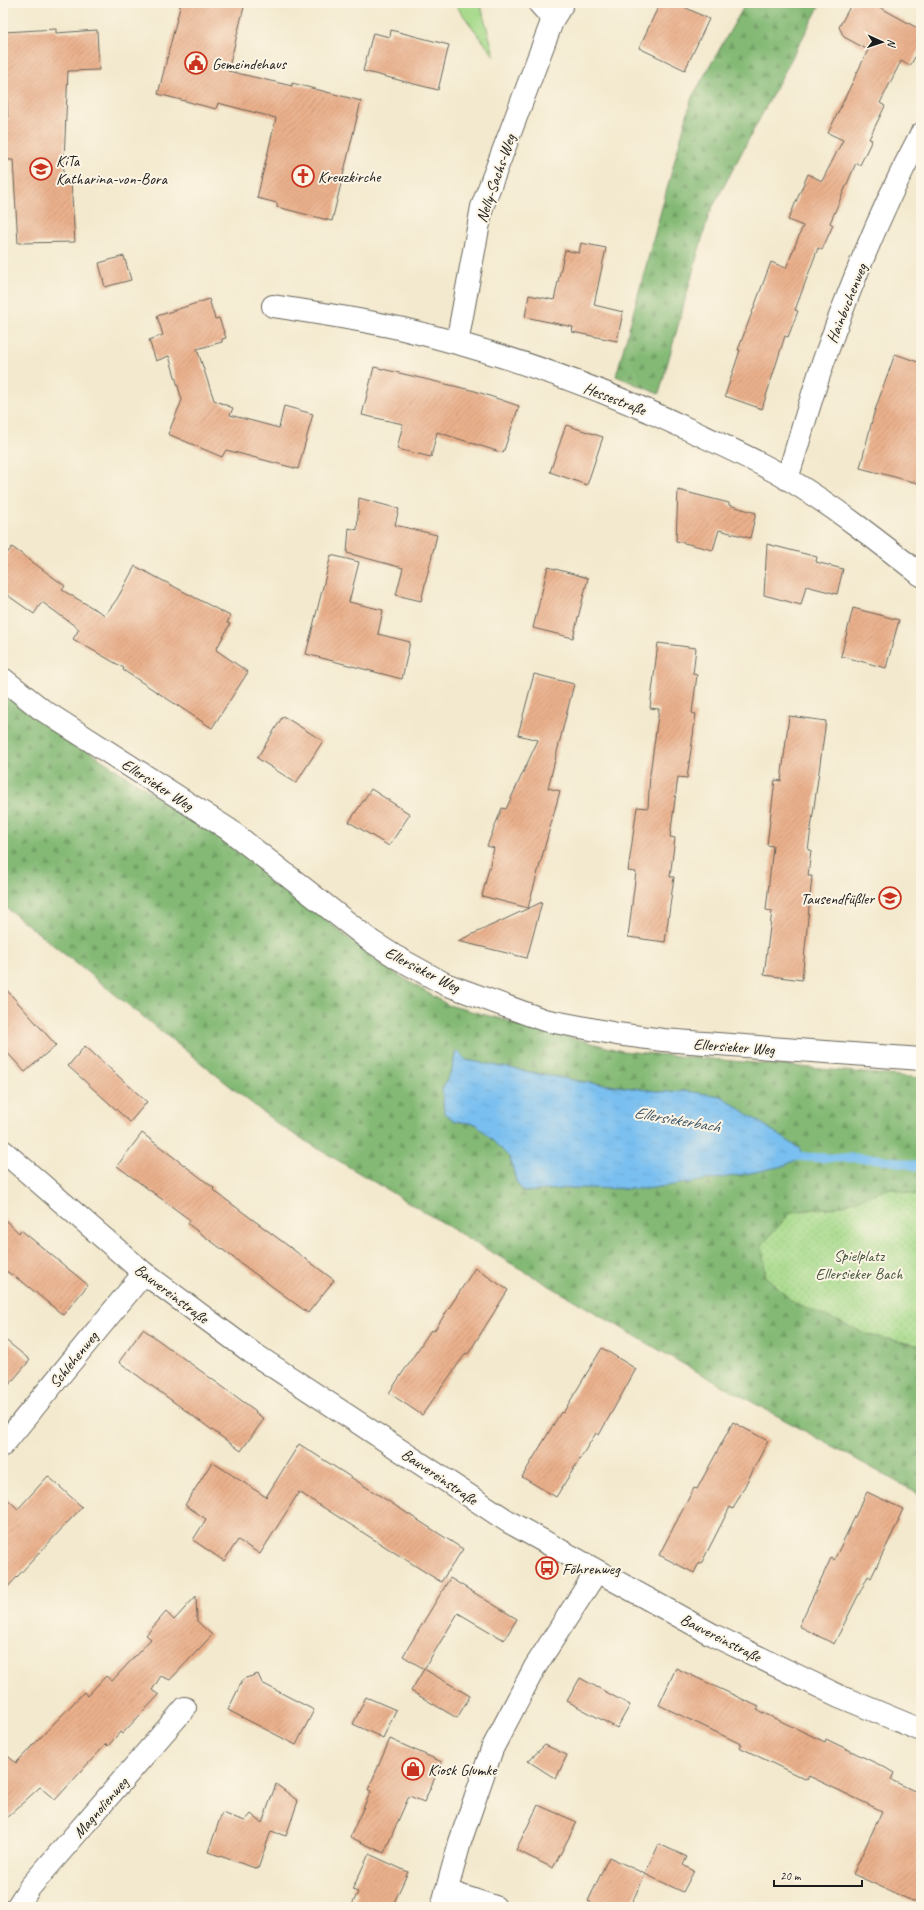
<svg xmlns="http://www.w3.org/2000/svg" width="924" height="1910" viewBox="0 0 924 1910" font-family="Caveat,sans-serif">
<style>
.grass{fill:#a4d989;stroke:#607a52}
.forest{fill:url(#forest-firs);stroke:#506a48;fill-rule:evenodd}
.park{fill:url(#park-dots);stroke:#607a52}
.water{fill:url(#water-ripples);stroke:#4a6e86}
.lines{fill:none;stroke-linecap:round;stroke-linejoin:round}
.stream{stroke:#79bff0;stroke-width:9}
.building{fill:url(#building-hatch)}
.minor-casing{stroke:#67645a;stroke-width:24}
.minor{stroke:#fff;stroke-width:22}
.labels{text-anchor:middle;stroke-width:4;stroke-linejoin:round;paint-order:stroke}
.poi-label{font-size:16px;fill:#1c1c1c;stroke:#fcf5e5;text-anchor:start}
.street-label{font-size:16px;fill:#1c1c1c;stroke:#fcf5e5}
.park-label{font-size:16px;fill:#45553d;stroke:#fcf5e5}
.water-label{font-size:17px;font-style:italic;fill:#3d5566;stroke:#fcf5e5}
</style>
<defs>
<pattern id="forest-firs" width="22" height="20" patternUnits="userSpaceOnUse"><rect width="22" height="20" fill="#83b975"/><path d="M5 1l3.5 6h-7zM16 11l3.5 6h-7z" fill="#719e65"/></pattern>
<pattern id="park-dots" width="8" height="8" patternUnits="userSpaceOnUse"><rect width="8" height="8" fill="#a4d989"/><path d="M2 2h.1M6 6h.1" fill="none" stroke="#8dba76" stroke-width="1.8" stroke-linecap="round"/></pattern>
<pattern id="water-ripples" width="26" height="14" patternUnits="userSpaceOnUse"><rect width="26" height="14" fill="#79bff0"/><path d="M2 4q2-2 4 0t4 0M15 11q2-2 4 0t4 0" fill="none" stroke="#68a4cd"/></pattern>
<pattern id="building-hatch" width="6" height="6" patternUnits="userSpaceOnUse"><rect width="6" height="6" fill="#eab08c"/><path d="M-1 1l2-2M0 6l6-6M5 7l2-2" fill="none" stroke="#c89778"/></pattern>
</defs>
<rect width="100%" height="100%" fill="#fcf5e5"/>
<filter id="ink" filterUnits="userSpaceOnUse"><feTurbulence type="fractalNoise" baseFrequency=".025" numOctaves="2"/><feDisplacementMap in="SourceGraphic" scale="8" xChannelSelector="R" yChannelSelector="G"/><feConvolveMatrix kernelMatrix="1 2 1 2 8 2 1 2 1" color-interpolation-filters="sRGB"/></filter>
<filter id="wash" filterUnits="userSpaceOnUse"><feTurbulence type="fractalNoise" baseFrequency=".012" numOctaves="4" result="noise"/><feDisplacementMap in="SourceGraphic" scale="16" xChannelSelector="R" yChannelSelector="G"/><feGaussianBlur stdDeviation="0.9" result="paint"/><feColorMatrix in="noise" values="0 0 0 0 0 0 0 0 0 0 0 0 0 0 0 0 0 1.4 0 .05"/><feComposite in="paint" operator="in"/></filter>
<g filter="url(#wash)">
<rect width="100%" height="100%" fill="#f3e9ce"/>
<!-- grass -->
<path class="grass" d="M454,3H480L495,57Z"/>
<!-- forest -->
<path class="forest" d="M746,3H821L709,214L659,394L616,376L692,97Z
M3,695L242,852L385,967L448,1005L622,1051L921,1078V1197L891,1188L837,1207L791,1212L869,1335L921,1346V1495L685,1365L471,1240L279,1125L3,905ZM456,1051L466,1060L584,1082L664,1092L686,1091L573,1188L523,1192L516,1181L510,1158L476,1124L455,1121L442,1089L452,1070Z"/>
<!-- park -->
<path class="park" d="M891,1188L921,1197V1346L869,1335L793,1302L766,1277L762,1245L791,1212L837,1207Z"/>
<!-- water -->
<path class="water" d="M456,1050L466,1060L584,1082L664,1092L686,1091L721,1096L800,1149L803,1157L783,1166L741,1175L646,1189L573,1188L523,1192L516,1181L510,1158L476,1124L455,1121L444,1113L442,1089L452,1070Z"/>
<g class="lines">
<!-- stream -->
<path class="stream" d="M792,1155C815,1160 839,1157 863,1158C883,1158 902,1163 921,1167"/>
</g>
<g id="blocks">
<!-- building -->
<path class="building" d="M181,3H245L228,71L292,86V83L361,101L332,221L277,207V203L257,198L276,118L218,103L216,109L158,94Z
M660,3H676L709,19L685,70L639,48Z
M852,3H872L921,30V46L910,66L901,61L880,103L885,106L869,139L872,140L860,165L856,163L830,223L833,225L822,250L818,248L795,310L798,311L788,337L785,336L762,409L725,396L740,350H738L771,262L786,268L803,226L788,220L808,174L822,181L843,140L828,133L868,50L844,37L839,27Z
M56,29V33L97,30L99,70L68,71L63,182L71,181L75,242L18,243L13,160H6L4,124L8,123L4,32Z
M391,30L449,45L438,90L363,71L373,33L390,37Z
M581,243L606,248L594,305L623,312L617,341L572,332L573,327L525,317L529,295L554,300L565,250L579,253Z
M124,256L131,280L105,287L99,263Z
M209,299L215,319L219,318L226,338L222,339V342L197,349L214,400L233,408L230,415L279,428L284,406L313,414L298,469L226,450L222,457L168,434L182,400L169,356L156,361L149,340L163,335L157,316Z
M895,354L921,363V484L860,468L874,413Z
M374,367L475,391L519,406L503,453L437,432L431,457L397,449L403,424L362,415Z
M566,425L603,437L587,485L550,472Z
M678,490L729,503V505L756,513L750,538L719,530L713,550L676,541Z
M359,498L399,509L395,525L437,535L421,601L396,595L403,568L347,553L349,528L357,530Z
M767,544L817,557L816,562L843,569L837,594L806,586L801,605L764,595Z
M12,547L65,586L62,590L105,615L117,599L135,566L230,616L227,623L230,624L216,650L248,672L212,728L123,670L124,668L73,639L79,629L42,602L34,614L3,592V559Z
M331,555L359,562L349,602L383,610L378,634L410,642L402,679L306,654Z
M548,567L588,578L573,638L533,628Z
M853,608L899,620L886,668L841,656Z
M658,643L696,648L693,674L697,675L692,713L696,714L687,778L678,777L670,837L675,838L670,877H674L665,942L628,937L636,872L628,871L637,807L648,808L650,774L659,709L650,708Z
M534,674L574,684L548,788L560,791L528,908L482,896L494,848L487,846L502,808L506,809L538,740L518,735Z
M283,716L323,741L296,783L257,758Z
M789,716L826,721L808,850H811L808,876H812L802,980L764,975L772,911L766,910L773,846L767,845L775,780L781,781Z
M371,789L410,814L389,846L349,822Z
M542,902L527,958L458,941Z
M3,986L56,1045L25,1072L3,1048Z
M85,1046L147,1102L130,1122L68,1066Z
M142,1133L214,1188L213,1190L334,1280L308,1313L188,1224L190,1220L117,1166Z
M3,1218L19,1233L21,1230L88,1285L63,1315L24,1283L3,1269Z
M475,1268L508,1290L468,1354L466,1353L422,1415L389,1393L431,1330L434,1331Z
M143,1329L256,1411L255,1412L264,1419L241,1451L119,1362Z
M3,1338L30,1360L3,1392Z
M602,1348L636,1369L599,1435L596,1433L556,1497L522,1477L561,1412L563,1413Z
M733,1422L768,1441L733,1509L730,1507L701,1564L699,1563L694,1573L659,1555L694,1488L697,1489Z
M299,1444L463,1549L441,1582L299,1492L260,1554L238,1540L224,1561L193,1540L206,1519L185,1505L212,1462L266,1497Z
M48,1476L82,1507L3,1592V1495L18,1509Z
M867,1492L903,1509L898,1520H899L871,1578L868,1576L834,1644L799,1626L831,1558L834,1560Z
M450,1578L517,1619L504,1640L458,1613L424,1669L403,1656Z
M196,1596L197,1621L212,1635L170,1680L161,1676L152,1690L159,1695L122,1734L120,1732L108,1746L106,1744L55,1800L40,1787L3,1821V1752L16,1763L84,1692L87,1696L106,1676L112,1681L151,1639L146,1635L166,1612L174,1620Z
M676,1668L759,1707L757,1710L825,1742L826,1739L884,1767L894,1773L891,1780L921,1794V1905L853,1874L882,1811L809,1776L807,1780L739,1747L741,1744L659,1705Z
M424,1669L470,1696L457,1718L411,1691Z
M258,1674L262,1683L314,1710L296,1745L228,1710L243,1679Z
M580,1678L630,1705L617,1728L567,1701Z
M366,1697L396,1710L383,1738L353,1724Z
M390,1739L442,1762L424,1802L409,1796L384,1853L350,1837L371,1791L368,1790Z
M545,1745L567,1755L556,1779L528,1761Z
M276,1784L298,1801L286,1836L271,1831L258,1869L208,1852L222,1813L245,1821L251,1814L262,1823Z
M538,1805L577,1822L553,1868L516,1850Z
M659,1844L687,1857L683,1865L694,1871L683,1892L645,1874Z
M369,1854L408,1872L392,1907H351L358,1892L352,1890Z
M609,1857L645,1874L630,1907H601L588,1901Z"/>
</g>
</g>
<g filter="url(#ink)">
<use href="#blocks" fill-opacity="0" stroke="#67645a" stroke-width="1"/>
<g class="lines">
<!-- minor casing -->
<g class="minor-casing">
<path id="minor" d="M539,3L553,19
M273,306C317,313 360,319 403,329C503,353 600,387 692,431C724,446 758,461 788,479C835,507 878,541 921,575
M457,343L482,207L553,19L563,3
M787,479C800,438 811,397 825,357C852,281 883,205 921,134
M3,679L41,709L228,829L371,941L396,957L445,984L544,1020L617,1034L663,1040L921,1059
M3,1151L144,1273L251,1352L509,1522L713,1635L839,1696L921,1730
M3,1445L144,1273
M446,1891L495,1907
M17,1907L30,1887L185,1708
M442,1907L460,1842L492,1749L535,1667L597,1571"/>
</g>
<!-- minor -->
<use href="#minor" class="minor"/>
</g>
</g>
<!-- icons -->
<defs>
<g id="civic-ring" transform="scale(1.15)"><circle r="9.5" fill="#fcf5e5" stroke="#c8321e" stroke-width="1.5"/><path d="M-.6-6.5H3V-4.5H.6V-3L4-1V1h2V6H-6V1h2V-1L-.6-3ZM-1.2 2.5V6h2.4V2.5Z" fill="#c8321e"/></g>
<g id="school-ring" transform="scale(1.15)"><circle r="9.5" fill="#fcf5e5" stroke="#c8321e" stroke-width="1.5"/><path d="M0-5L7-2L0 1L-7-2ZM-4 1L0 2.5L4 1V4Q0 6-4 4Z" fill="#c8321e"/></g>
<g id="church-ring" transform="scale(1.15)"><circle r="9.5" fill="#fcf5e5" stroke="#c8321e" stroke-width="1.5"/><path d="M-1.2-6h2.4v3.5h3.3v2.4h-3.3V6h-2.4V-.1h-3.3v-2.4h3.3Z" fill="#c8321e"/></g>
<g id="bus-ring" transform="scale(1.15)"><circle r="9.5" fill="#fcf5e5" stroke="#c8321e" stroke-width="1.5"/><path d="M-5-6H5V4H4V6H2V4H-2V6H-4V4H-5ZM-3.5-4V0h7V-4ZM-3.5 1.2v1.5H-2V1.2ZM2 1.2v1.5H3.5V1.2Z" fill="#c8321e"/></g>
<g id="shop-ring" transform="scale(1.15)"><circle r="9.5" fill="#fcf5e5" stroke="#c8321e" stroke-width="1.5"/><path d="M-5-2.5h2.3a2.7 3.5 0 0 1 5.4 0H5L5.5 6h-11ZM-1.5-2.5h3a1.5 2.3 0 0 0-3 0Z" fill="#c8321e"/></g>
</defs>
<g fill-rule="evenodd">
<use href="#civic-ring" x="196" y="63"/>
<use href="#school-ring" x="41" y="169"/>
<use href="#church-ring" x="303" y="176"/>
<use href="#school-ring" x="890" y="898"/>
<use href="#bus-ring" x="547" y="1568"/>
<use href="#shop-ring" x="413" y="1769"/>
</g>
<g class="labels">
<!-- poi labels -->
<g class="poi-label">
<text x="212" y="69">Gemeindehaus</text>
<text x="56" y="166">KiTa<tspan x="56" dy="18">Katharina-von-Bora</tspan></text>
<text x="318" y="182">Kreuzkirche</text>
<text x="874" y="904" text-anchor="end">Tausendfüßler</text>
<text x="562" y="1574">Föhrenweg</text>
<text x="428" y="1775">Kiosk Glumke</text>
</g>
<!-- street labels -->
<g class="street-label">
<text transform="translate(495 178) rotate(-71)" y="6">Nelly-Sachs-Weg</text>
<text transform="translate(846 303) rotate(-68)" y="6">Hainbuchenweg</text>
<text transform="translate(615 398) rotate(21)" y="6">Hessestraße</text>
<text transform="translate(158 784) rotate(33)" y="6">Ellersieker Weg</text>
<text transform="translate(423 969) rotate(27)" y="6">Ellersieker Weg</text>
<text transform="translate(734 1046) rotate(4)" y="6">Ellersieker Weg</text>
<text transform="translate(172 1293) rotate(37)" y="6">Bauvereinstraße</text>
<text transform="translate(73 1359) rotate(-51)" y="6">Schlehenweg</text>
<text transform="translate(440 1476) rotate(34)" y="6">Bauvereinstraße</text>
<text transform="translate(721 1637) rotate(27)" y="6">Bauvereinstraße</text>
<text transform="translate(100 1807) rotate(-49)" y="6">Magnolienweg</text>
</g>
<!-- park labels -->
<g class="park-label">
<text x="859" y="1261">Spielplatz<tspan x="859" dy="18">Ellersieker Bach</tspan></text>
</g>
<!-- water labels -->
<g class="water-label">
<text transform="translate(677 1119) rotate(10)" y="6">Ellersiekerbach</text>
</g>
</g>
<!-- margin -->
<rect width="924" height="1910" fill="none" stroke="#fcf5e5" stroke-width="16"/>
<!-- north arrow -->
<g transform="translate(882 42) rotate(93)" stroke="#fcf5e5" stroke-width="3" paint-order="stroke">
<path d="M0-3L7 15L0 10L-7 15Z" fill="#1c1c1c"/>
<text y="-6" font-size="11" font-weight="bold" text-anchor="middle" fill="#1c1c1c">N</text>
</g>
<!-- scale -->
<path d="M774 1880v6h88v-6" fill="none" stroke="#1c1c1c" stroke-width="2"/>
<text x="780" y="1880" font-size="12" fill="#1c1c1c" stroke="#fcf5e5" stroke-width="3" paint-order="stroke">20 m</text>
</svg>
